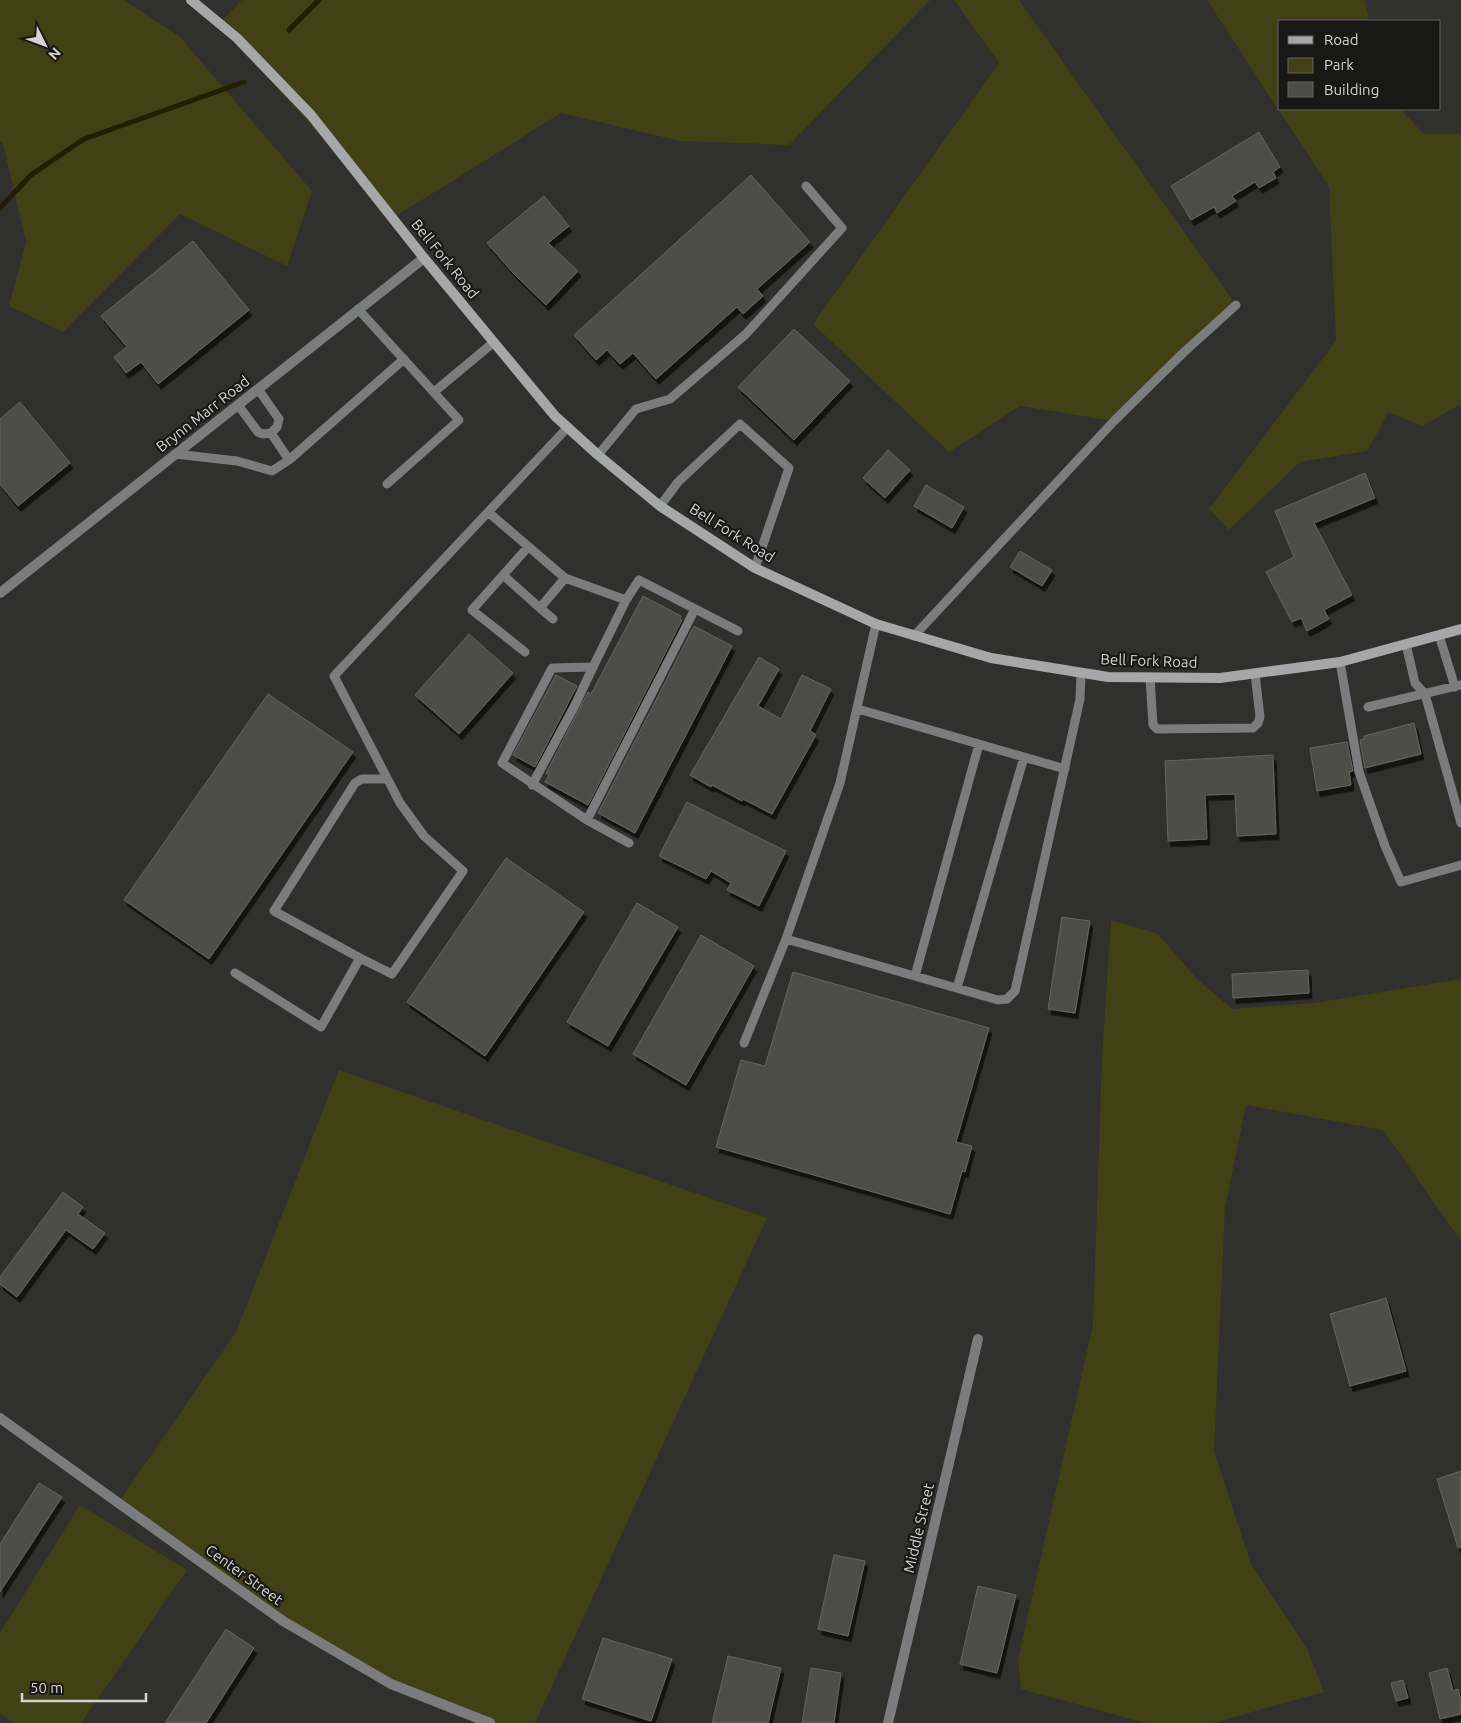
<svg xmlns="http://www.w3.org/2000/svg" width="1461" height="1723" viewBox="0 0 1461 1723" font-family="Ubuntu,sans-serif">
<style>
.green{fill:#424015}
.lines{fill:none;stroke-linecap:round;stroke-linejoin:round}
.stream{stroke:#211f00;stroke-width:5}
.building{fill:#4d4d4a;stroke:#646461;filter:url(#shadow)}
.service{stroke:#7b7c7d;stroke-width:9}
.minor{stroke:#7b7c7d;stroke-width:10}
.tertiary{stroke:#7b7c7d;stroke-width:10}
.secondary{stroke:#a6a7a9;stroke-width:10}
.labels{text-anchor:middle;stroke-width:4.5;stroke-linejoin:round;paint-order:stroke}
.street-label{font-size:15px;fill:#d4d4d2;stroke:#181817}
</style>
<defs>
<filter id="shadow"><feDropShadow dx="3" dy="5.5" stdDeviation="0" flood-color="#0009"/></filter>
</defs>
<rect width="100%" height="100%" fill="#30302e"/>
<!-- green -->
<path class="green" d="M0,0H124L180,37L312,191L287,266L180,214L63,332L9,306L26,242L3,144L0,141Z
M242,0H930L789,145L680,141L561,113L393,218L220,23Z
M954,0H1019L1236,305L1114,421L1020,406L949,452L813,324L999,63Z
M1207,0H1365L1369,21H1280V109H1400L1424,134H1461V404L1422,426L1389,412L1367,451L1300,462L1229,530L1209,509L1336,341L1329,187Z
M1111,920L1158,934L1197,979L1232,1009L1314,1003L1461,979V1241L1383,1130L1246,1105L1225,1208L1214,1451L1251,1564L1307,1648L1324,1692L1213,1723H1146L1021,1689L1018,1660L1093,1324L1102,1058Z
M339,1070L767,1218L535,1723H490L391,1684L283,1621L118,1503L236,1332Z
M80,1505L187,1570L81,1723H14L0,1714V1633Z"/>
<g class="lines">
<!-- stream -->
<path class="stream" d="M289,30L319,0
M0,208L31,175L84,139L244,82"/>
</g>
<!-- building -->
<path class="building" d="M1259,132L1280,167L1273,172L1276,178L1259,188L1255,182L1232,196L1236,201L1217,213L1214,207L1191,220L1171,186Z
M751,175L810,242L757,289L763,296L743,314L737,307L656,379L633,353L620,364L607,350L596,360L574,335Z
M544,196L569,226L548,243L578,271L546,305L513,273L487,243Z
M193,241L249,310L158,384L141,362L126,373L114,357L127,347L101,316Z
M794,329L850,381L794,440L738,387Z
M20,402L70,463L18,506L0,484V419Z
M888,450L910,470L885,498L863,478Z
M1365,473L1375,498L1314,523L1352,595L1324,610L1329,619L1307,631L1301,618L1292,622L1266,572L1294,557L1275,511Z
M926,485L964,507L952,528L914,506Z
M1020,551L1052,570L1042,586L1010,567Z
M643,596L681,616L680,618L682,620L588,805L545,782L549,775L546,773L588,692L591,694Z
M694,626L732,646L635,833L598,813Z
M469,634L513,673L459,734L415,695Z
M759,657L779,669L758,706L781,719L802,675L831,689L810,731L816,735L772,814L743,799L742,801L712,785L711,787L690,775Z
M556,675L577,686L535,767L513,755Z
M268,694L353,752L209,959L124,900Z
M1414,723L1421,754L1365,768L1360,740L1364,739V736Z
M1347,742L1353,771L1349,772L1351,785L1317,791L1310,748Z
M1273,755L1276,834L1237,836L1235,794L1205,795L1207,839L1168,841L1165,761Z
M687,802L786,851L759,906L727,890L731,883L711,871L706,879L659,856Z
M506,858L584,912L485,1056L407,1002Z
M637,903L678,927L608,1046L567,1022Z
M1062,917L1090,921L1075,1013L1048,1009Z
M701,935L754,966L686,1085L633,1054Z
M1308,970L1309,993L1233,998L1232,974Z
M793,972L989,1028L956,1142L972,1146L965,1172L962,1171L950,1214L716,1147L741,1060L765,1066Z
M63,1192L83,1207L78,1214L105,1233L93,1249L66,1230L17,1297L0,1284V1277Z
M1386,1298L1406,1371L1350,1386L1330,1314Z
M1461,1471V1547L1458,1548L1437,1479Z
M39,1483L62,1497L0,1592V1544Z
M834,1555L865,1561L848,1636L818,1629Z
M978,1586L1016,1595L997,1673L960,1664Z
M226,1629L254,1648L206,1723H165Z
M603,1638L672,1659L651,1721L582,1699Z
M728,1656L781,1668L768,1723H712Z
M811,1668L841,1673L834,1723H802Z
M1447,1668L1453,1691L1458,1689L1461,1702V1714L1440,1719L1429,1673Z
M1403,1680L1408,1698L1396,1701L1391,1683Z"/>
<g class="lines">
<!-- service -->
<path class="service" d="M358,309L459,420L387,484
M258,389L279,419L277,427L271,433L289,460
M434,392L494,342
M238,405L258,432L263,434L271,433
M175,454L237,461L272,471L289,460L404,359
M598,455L636,409L670,399L746,334L842,228L806,186
M660,506L678,482L740,424L789,468L755,568
M488,512L565,578L626,600L639,580L738,631
M504,576L540,608
M553,619L540,608L565,578
M1439,635L1455,687
M914,636L1114,421L1182,354L1236,305
M1406,644L1415,683L1425,694L1461,823
M525,652L472,610L528,547
M1340,662L1359,772L1385,846L1401,882L1461,865
M1150,677L1153,725L1157,729L1253,728L1258,723L1260,717L1255,673
M1368,707L1461,685
M858,709L1065,769
M387,779H362L355,783L274,911L360,958L392,974L463,871L424,836L400,803L334,676L568,427
M532,785L575,705L593,667
M587,820L502,763L552,668L593,667L626,600
M629,843L587,820L695,609
M786,939L998,1000L1007,999L1015,991L1080,699L1081,673
M235,973L321,1027L360,958
M915,976L979,744
M957,988L1024,757
M744,1043L786,939L840,783L876,624"/>
<!-- minor -->
<path class="minor" d="M0,1418L283,1621L391,1684L490,1723
M888,1723L978,1339"/>
<!-- tertiary -->
<path class="tertiary" d="M0,593L424,258"/>
<!-- secondary -->
<path class="secondary" d="M191,0L237,38L311,115L424,258L555,416L598,455L660,506L755,568L876,624L991,658L1108,677L1220,678L1340,662L1461,629"/>
</g>
<g class="labels">
<!-- street labels -->
<g class="street-label">
<text transform="translate(445 259) rotate(51)" y="5">Bell Fork Road</text>
<text transform="translate(203 414) rotate(-38)" y="5">Brynn Marr Road</text>
<text transform="translate(732 533) rotate(32)" y="5">Bell Fork Road</text>
<text transform="translate(1149 661) rotate(2)" y="5">Bell Fork Road</text>
<text transform="translate(919 1528) rotate(-77)" y="5">Middle Street</text>
<text transform="translate(244 1575) rotate(36)" y="5">Center Street</text>
</g>
</g>
<!-- legend -->
<rect x="1278" y="20" width="162" height="90" fill="#181817" stroke="#636362"/>
<rect x="1288" y="36" width="25" height="8" fill="#a6a7a9" stroke="#636362"/>
<text x="1324" y="45" font-size="15" fill="#d4d4d2">Road</text>
<rect x="1288" y="58" width="25" height="15" fill="#424015" stroke="#636362"/>
<text x="1324" y="70" font-size="15" fill="#d4d4d2">Park</text>
<rect x="1288" y="82" width="25" height="15" fill="#4d4d4a" stroke="#636362"/>
<text x="1324" y="95" font-size="15" fill="#d4d4d2">Building</text>
<!-- north arrow -->
<g transform="translate(45 45) rotate(132)" stroke="#181817" stroke-width="4" paint-order="stroke">
<path d="M0-4L9 19L0 12L-9 19Z" fill="#d4d4d2"/>
<text y="-8" font-size="14" font-weight="bold" text-anchor="middle" fill="#d4d4d2">N</text>
</g>
<!-- scale -->
<path d="M22 1693v8h124v-8" fill="none" stroke="#d4d4d2" stroke-width="2.5"/>
<text x="30" y="1693" font-size="15" fill="#d4d4d2" stroke="#181817" stroke-width="4" paint-order="stroke">50 m</text>
</svg>
